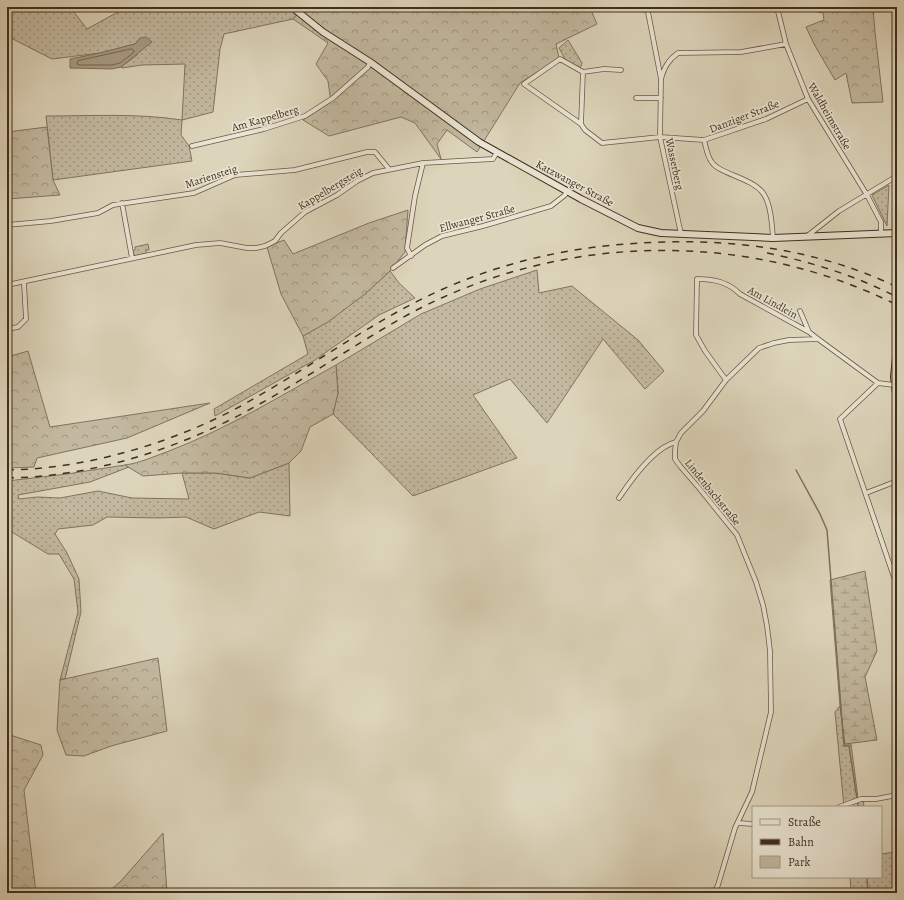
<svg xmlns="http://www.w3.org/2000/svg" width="904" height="900" viewBox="0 0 904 900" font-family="Alegreya,serif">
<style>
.green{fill:url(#green-dots);stroke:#82745e}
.forest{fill:url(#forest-crowns);stroke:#82745e}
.wetland{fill:url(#wetland-marsh);stroke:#82745e}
.water{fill:#a89c85;stroke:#7f705b}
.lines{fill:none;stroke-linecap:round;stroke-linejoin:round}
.shore{stroke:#756550;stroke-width:1}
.stream{stroke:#7f705b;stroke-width:1.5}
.street-casing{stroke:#695844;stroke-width:5.5}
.secondary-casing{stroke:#422e1c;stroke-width:8}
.street{stroke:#e9e4d3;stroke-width:4}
.secondary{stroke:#e9e4d3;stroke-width:6}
.rail{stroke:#422e1c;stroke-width:1.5;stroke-dasharray:7 7;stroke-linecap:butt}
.labels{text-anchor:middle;stroke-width:3.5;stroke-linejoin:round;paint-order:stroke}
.street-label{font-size:11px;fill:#422e1c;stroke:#e9e4d3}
</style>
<defs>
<pattern id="green-dots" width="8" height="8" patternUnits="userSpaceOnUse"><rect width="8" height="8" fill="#c3b9a0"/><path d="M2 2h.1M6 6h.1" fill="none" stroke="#a09782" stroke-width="1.8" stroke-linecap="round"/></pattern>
<pattern id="forest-crowns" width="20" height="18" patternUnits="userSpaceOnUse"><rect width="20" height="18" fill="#c3b9a0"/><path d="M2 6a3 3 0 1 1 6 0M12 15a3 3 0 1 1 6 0" fill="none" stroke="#a09782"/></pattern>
<pattern id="wetland-marsh" width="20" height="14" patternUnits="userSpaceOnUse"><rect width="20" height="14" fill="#c3b9a0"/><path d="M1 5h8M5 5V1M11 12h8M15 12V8" fill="none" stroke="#a09782"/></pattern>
</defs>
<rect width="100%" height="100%" fill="#ddd5bb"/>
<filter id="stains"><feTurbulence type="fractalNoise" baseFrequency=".005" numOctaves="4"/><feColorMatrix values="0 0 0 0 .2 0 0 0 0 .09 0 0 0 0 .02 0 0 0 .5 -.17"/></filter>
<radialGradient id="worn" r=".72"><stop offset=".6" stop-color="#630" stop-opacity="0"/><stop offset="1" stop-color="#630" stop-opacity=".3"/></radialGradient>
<!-- green -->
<path class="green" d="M7,7H70L87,29L127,7H303L293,19L224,34L220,49L213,112L182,120L181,135L189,146L192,161L53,180L46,116C91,116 137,113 182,120L185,64L142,65L122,68L121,67L137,55L140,38L135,44L100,53L52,59L7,36Z
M568,40L582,63L580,69L565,59L559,48Z
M889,185L887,226L872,195Z
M148,244L149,250H146V254L134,256L132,251L135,250V247Z
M537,270L539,293L572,286L638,340L664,371L645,389L603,339L547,423L510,379L473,395L517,458L413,496L333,414L338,393L336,365L421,314L480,289Z
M390,271L399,283L415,298L379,315L315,360L215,416L214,409L308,354L303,336C335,318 363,296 390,271Z
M289,463L290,516L259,512L214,529L186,517L158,518L107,517L93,525L58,529L55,534L67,553L79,579L81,612L65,679L60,680L78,612L74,579L59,554H48L7,529V481L67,474L125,465L129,467L90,482L18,495L19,499L37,497L60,498L98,491L132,498L189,499L182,473H216L250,478Z
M840,706L845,744H851L858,798L863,797L864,807H844L835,712Z
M895,852L897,893H851L850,877H881V854Z"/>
<!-- forest -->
<path class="forest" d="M303,7H597L591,10L597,24L556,44L559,58L520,83L477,152L447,130L437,144L441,159L415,123L401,117L329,136L303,120L331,102L328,81L316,64L328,43L293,19Z
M802,7H873L875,32L883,102L852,103L846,73L835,80L814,44L806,27L824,20L823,13L800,8Z
M47,127L53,180L60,195L7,199V132Z
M408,210L405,252L390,271L365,294L328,322L303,336L281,294L267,247L284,240L293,254L369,223Z
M28,351L50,427L210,403L127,438L37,458L34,467L7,468V357Z
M336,365L338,393L333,414L310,427L301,451L289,463L250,478L216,473H182L143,476L125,465C140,463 155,456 169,451C227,429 282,395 336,365Z
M158,658L167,731L111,746L84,756L66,755L57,730L60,680Z
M7,734L41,745L43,755L24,790L36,893H7Z
M163,833L167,893H107L121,881Z"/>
<!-- wetland -->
<path class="wetland" d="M865,571L877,651L865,677L877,740L845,744L840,706L830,580Z"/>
<!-- water -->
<path class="water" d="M146,37L152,42L121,67L112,69L70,68V59L100,53L135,44L140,38Z"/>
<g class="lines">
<!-- shore -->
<path class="shore" d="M132,49L134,51L133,53L120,63L112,65H79L77,64L78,61Z"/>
<!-- stream -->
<path class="stream" d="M796,470L820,514L827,530L844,746H849L857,799
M858,802V807
M867,877L868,893"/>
<!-- street casing -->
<g class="street-casing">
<path id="street" d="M647,7L661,79L660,137L681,234
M777,7L786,44
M583,72L604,69L621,70
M661,79C664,68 668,60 678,53L741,52L786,44L808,99L867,195L881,222V233
M636,98H661
M581,124L583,72L560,59L524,84L581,124L585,130L602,143L660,137L704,140L766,119L808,99
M704,140C706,147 707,155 711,161C718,174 751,177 763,193C771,204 772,225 773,238
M192,146L264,129L305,116L333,98L368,67L370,62
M122,203L132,258
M7,225L51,221L98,213L113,205L194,193L235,175L295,170L367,152H375L389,169
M806,237L839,211L897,176
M411,256L407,248L415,196L423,163
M393,268L425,245L442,236L483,226L551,206L565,195L567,190
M7,285L196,245L220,243L247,248H256L265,246L275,241L281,233L305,212L337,195L357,181L373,173L423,163L493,159L497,152
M800,311L809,332L818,339L878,383L894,385
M7,329L18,327L26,319L24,283
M726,380L705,351L696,335L697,279C714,279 728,282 740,294L809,332
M878,383L840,419L897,586
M866,493L897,481
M619,498C631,480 654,447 676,442
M839,807L861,799H876L897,795
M738,823L753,824
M714,893L718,885L735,828L752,792L771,712L770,651L767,626L763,605L756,582L737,535L699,488L680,466L675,459V451L676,442L681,433L703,411L726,380L759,348L774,343L789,340L818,339"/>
</g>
<!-- secondary casing -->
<g class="secondary-casing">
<path id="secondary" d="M292,7L323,32L370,62L479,142L581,199L638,228L661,233L773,238L897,233
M897,348L894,377L897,401"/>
</g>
<!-- street -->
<use href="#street" class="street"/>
<!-- secondary -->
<use href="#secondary" class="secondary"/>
<!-- rail -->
<path class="rail" d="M767,253C812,262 856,276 897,297
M7,470C85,469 170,444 239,407C297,375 352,336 410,305C492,262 575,244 666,242C746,240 824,252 897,287
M7,478C93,477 182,448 256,406C309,377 358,342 411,313C561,233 745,229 897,305"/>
</g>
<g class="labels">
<!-- street labels -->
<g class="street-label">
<text transform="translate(744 116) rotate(-21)" y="4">Danziger Straße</text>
<text transform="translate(830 116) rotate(60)" y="4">Waldheimstraße</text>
<text transform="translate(265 118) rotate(-16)" y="4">Am Kappelberg</text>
<text transform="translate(675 164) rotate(78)" y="4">Wasserberg</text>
<text transform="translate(211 176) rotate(-18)" y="4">Mariensteig</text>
<text transform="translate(575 183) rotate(28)" y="4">Katzwanger Straße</text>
<text transform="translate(330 188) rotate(-31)" y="4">Kappelbergsteig</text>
<text transform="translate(477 218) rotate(-15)" y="4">Ellwanger Straße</text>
<text transform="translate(773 302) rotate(29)" y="4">Am Lindlein</text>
<text transform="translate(713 492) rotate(51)" y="4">Lindenbachstraße</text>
</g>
</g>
<!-- margin -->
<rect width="904" height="900" fill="none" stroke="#ddd5bb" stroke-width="24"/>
<rect x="8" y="8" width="888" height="884" fill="none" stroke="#422e1c" stroke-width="2"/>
<rect x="12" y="12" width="880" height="876" fill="none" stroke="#422e1c"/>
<!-- legend -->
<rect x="752" y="806" width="130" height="72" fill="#e9e4d3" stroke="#a69b8a"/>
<rect x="760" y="819" width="20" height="6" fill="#e9e4d3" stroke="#a69b8a"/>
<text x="788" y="826" font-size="12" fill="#422e1c">Straße</text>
<rect x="760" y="839" width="20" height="6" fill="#422e1c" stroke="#a69b8a"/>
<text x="788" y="846" font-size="12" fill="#422e1c">Bahn</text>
<rect x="760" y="856" width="20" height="12" fill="#c3b9a0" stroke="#a69b8a"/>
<text x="788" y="866" font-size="12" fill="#422e1c">Park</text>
<rect width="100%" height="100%" filter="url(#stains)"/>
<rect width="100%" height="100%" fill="url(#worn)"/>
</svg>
